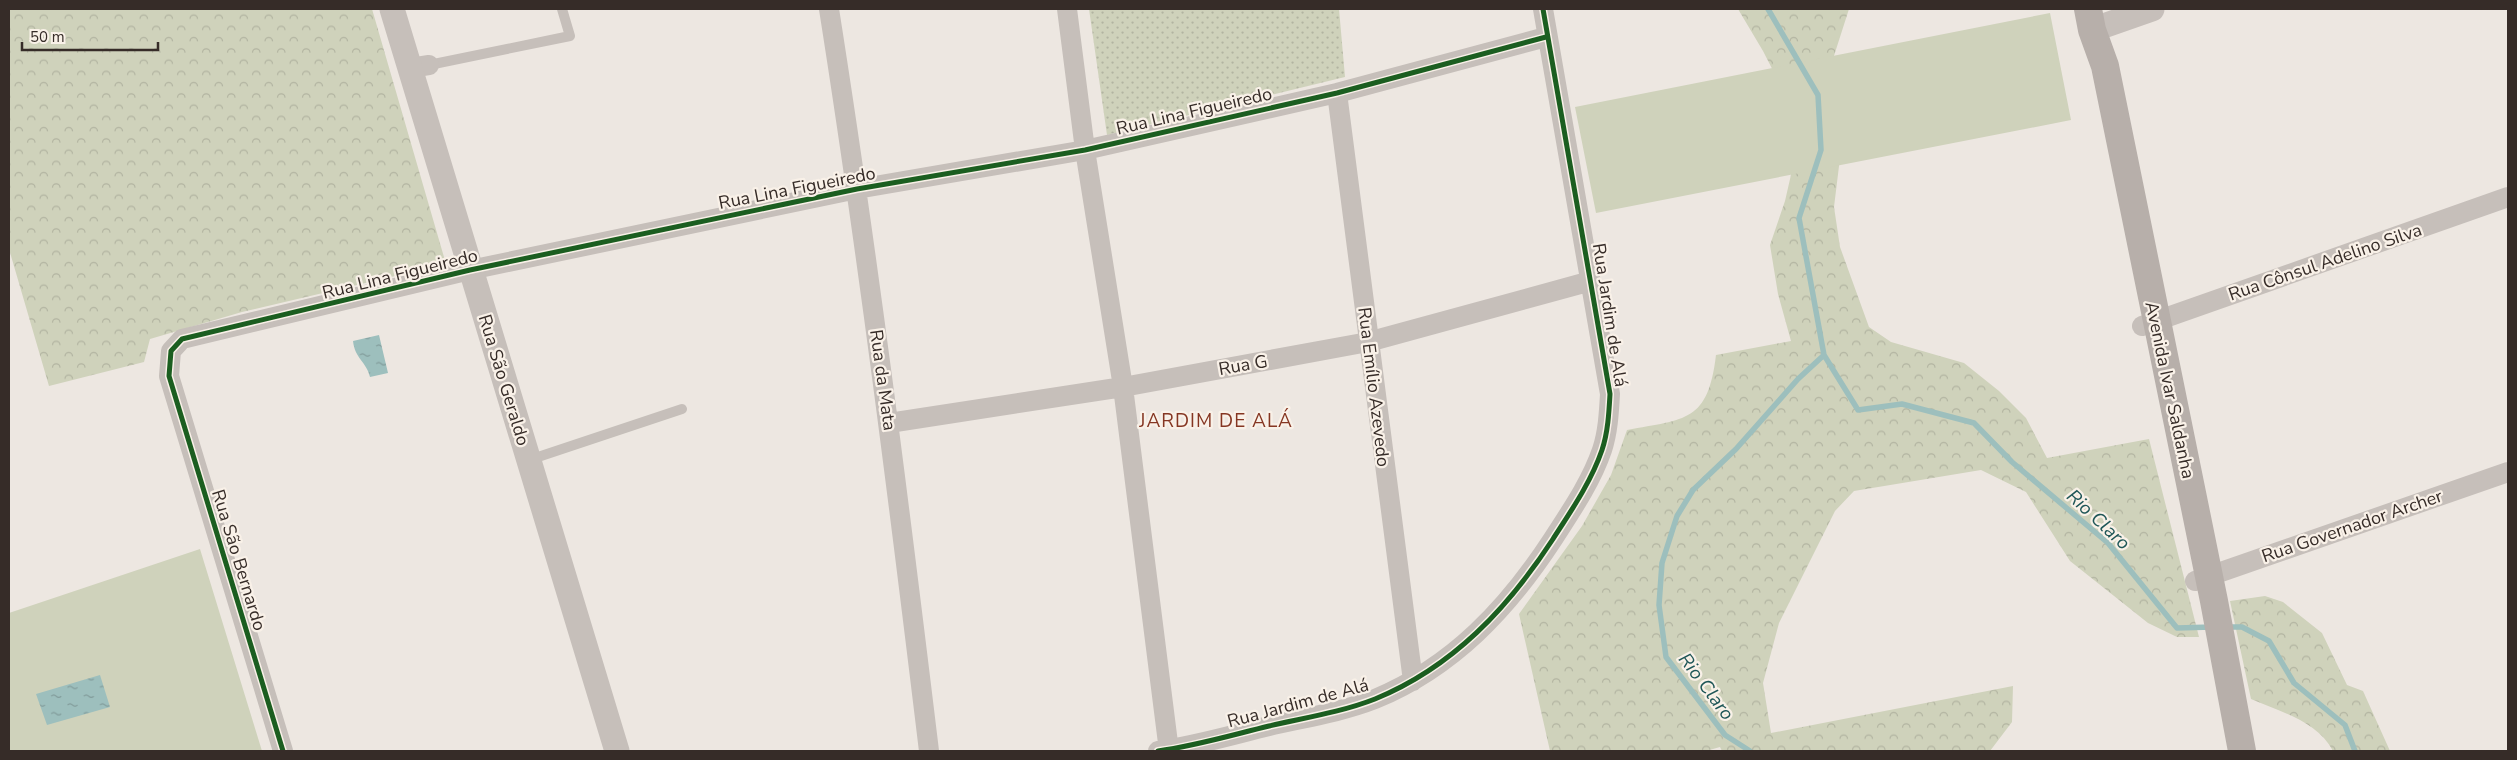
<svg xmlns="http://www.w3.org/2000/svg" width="2517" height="760" viewBox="0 0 2517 760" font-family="'Nunito Sans',sans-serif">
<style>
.grass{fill:url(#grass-dots)}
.forest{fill:url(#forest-crowns)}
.pitch{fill:#cfd2bb}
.water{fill:url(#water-ripples)}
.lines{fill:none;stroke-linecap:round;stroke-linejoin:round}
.stream{stroke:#9dbfbd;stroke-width:5.5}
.service{stroke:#c6bfba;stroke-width:10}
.minor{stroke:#c6bfba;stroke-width:20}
.tertiary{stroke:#c6bfba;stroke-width:25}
.secondary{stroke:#b7afaa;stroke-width:28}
.cycleway-casing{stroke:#f9f1e8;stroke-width:8}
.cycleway{stroke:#1b5e20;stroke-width:5}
.labels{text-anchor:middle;stroke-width:4.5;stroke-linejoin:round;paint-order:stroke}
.street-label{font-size:18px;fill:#362c28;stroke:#f9f1e8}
.neighbourhood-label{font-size:19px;letter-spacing:1px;fill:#853622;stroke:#f9f1e8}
.water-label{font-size:19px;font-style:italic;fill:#1e5657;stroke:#f9f1e8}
</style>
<defs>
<pattern id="grass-dots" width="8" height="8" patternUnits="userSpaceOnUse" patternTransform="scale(1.25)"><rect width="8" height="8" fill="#cfd2bb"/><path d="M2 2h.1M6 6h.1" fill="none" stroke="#b2b4a1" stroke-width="1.8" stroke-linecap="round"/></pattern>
<pattern id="forest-crowns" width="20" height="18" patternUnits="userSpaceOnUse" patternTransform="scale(1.25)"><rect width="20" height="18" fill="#cfd2bb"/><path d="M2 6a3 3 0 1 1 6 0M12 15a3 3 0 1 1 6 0" fill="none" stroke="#b2b4a1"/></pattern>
<pattern id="water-ripples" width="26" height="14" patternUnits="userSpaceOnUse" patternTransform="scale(1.25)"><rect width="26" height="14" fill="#9dbfbd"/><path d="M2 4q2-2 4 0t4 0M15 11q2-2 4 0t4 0" fill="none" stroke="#819b9a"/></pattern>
</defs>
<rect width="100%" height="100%" fill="#ede7e1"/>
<!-- grass -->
<path class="grass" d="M1089,9H1339L1345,77L1107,135Z"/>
<!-- forest -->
<path class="forest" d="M9,9H372L446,264L242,312L150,339L144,362L49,386L9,249Z
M1738,9H1849L1832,62L1840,158L1834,207L1840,247L1869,327L1891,342L1964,363L1999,391L2026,418L2047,458L2149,439L2199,637H2177L2148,623L2070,561L2026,492L1981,470L1854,491L1835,511L1779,623L1763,683L1771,733L2013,686L2012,722L1990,751H1722L1720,747L1706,751H1550L1519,614L1582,526L1611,475L1627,430C1686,419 1708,422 1716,355L1791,341L1778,294L1770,245L1785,201L1793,166L1790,104L1763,51Z
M2265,596L2283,602L2322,633L2347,685L2363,691L2390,751H2333C2317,721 2281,712 2251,699L2230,601Z"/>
<!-- pitch -->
<path class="pitch" d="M2050,13L2071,120L1596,213L1575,107Z
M200,549L262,751H9V613Z"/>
<!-- water -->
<path class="water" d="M379,335L388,373L370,377C366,361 355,359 353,341Z
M100,675L110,707L47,725L36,694Z"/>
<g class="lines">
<!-- stream -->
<path class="stream" d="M1768,9L1818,95L1821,150L1799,218L1824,355L1858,410L1902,404L1974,423L2012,462L2108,543L2177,628L2212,627
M2226,627H2242L2269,641L2294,683L2345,725L2355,751
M1750,751L1725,735L1666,657L1659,605L1662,563L1677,516L1693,490L1736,449L1798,379L1824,355"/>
<!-- service -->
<path class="service" d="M429,65L570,36L562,9
M529,460L682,409"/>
<!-- minor -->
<path class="minor" d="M829,9C868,256 899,503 929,751
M1067,9L1085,150L1123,387L1169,751
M410,68L429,65
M1337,93L1413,681
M2142,326L2508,197
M889,423L1123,387L1368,342L1591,281
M2195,581L2508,472
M283,751L169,376L171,351L182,339L470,270L857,189L1085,150L1337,93L1546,37
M1158,751C1195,746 1232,735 1269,726C1304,718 1342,712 1375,699C1453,667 1508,608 1553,539C1571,511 1591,482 1602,450C1608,432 1609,412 1610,394L1543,9"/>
<!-- tertiary -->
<path class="tertiary" d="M392,9L617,751
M2092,30L2152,9"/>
<!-- secondary -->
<path class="secondary" d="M2088,9L2092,30L2105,66L2214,601L2242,751"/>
<!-- cycleway casing -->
<g class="cycleway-casing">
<path id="cycleway" d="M283,751L169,376L171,351L182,339L470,270L857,189L1085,150L1337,93L1546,37
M1158,751C1195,746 1232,735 1269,726C1304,718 1342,712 1375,699C1453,667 1508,608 1553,539C1571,511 1591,482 1602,450C1608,432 1609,412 1610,394L1543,9"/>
</g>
<!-- cycleway -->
<use href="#cycleway" class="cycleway"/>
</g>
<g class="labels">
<!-- street labels -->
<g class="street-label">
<text transform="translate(1194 111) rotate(-13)" y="6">Rua Lina Figueiredo</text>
<text transform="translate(797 188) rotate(-11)" y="6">Rua Lina Figueiredo</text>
<text transform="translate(2325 262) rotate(-19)" y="6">Rua Cônsul Adelino Silva</text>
<text transform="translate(400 274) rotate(-14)" y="6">Rua Lina Figueiredo</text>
<text transform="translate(1610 315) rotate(81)" y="6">Rua Jardim de Alá</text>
<text transform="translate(1243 365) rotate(-10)" y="6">Rua G</text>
<text transform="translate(504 380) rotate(73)" y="6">Rua São Geraldo</text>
<text transform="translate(883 380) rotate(82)" y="6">Rua da Mata</text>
<text transform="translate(1374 387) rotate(83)" y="6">Rua Emílio Azevedo</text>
<text transform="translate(2170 390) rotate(78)" y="6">Avenida Ivar Saldanha</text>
<text transform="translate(2352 526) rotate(-19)" y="6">Rua Governador Archer</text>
<text transform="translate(239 560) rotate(73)" y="6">Rua São Bernardo</text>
<text transform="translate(1298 703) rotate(-15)" y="6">Rua Jardim de Alá</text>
</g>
<!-- neighbourhood labels -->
<g class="neighbourhood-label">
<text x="1216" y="427">JARDIM DE ALÁ</text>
</g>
<!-- water labels -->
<g class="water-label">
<text transform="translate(2099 519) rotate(43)" y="7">Rio Claro</text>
<text transform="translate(1707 686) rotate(53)" y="7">Rio Claro</text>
</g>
</g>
<!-- border -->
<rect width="2517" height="760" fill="none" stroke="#362c28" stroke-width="20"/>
<!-- scale -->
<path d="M22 42v8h136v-8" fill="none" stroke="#362c28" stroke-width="2.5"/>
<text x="30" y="42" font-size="15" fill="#362c28" stroke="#f9f1e8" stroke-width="4" paint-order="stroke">50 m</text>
</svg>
